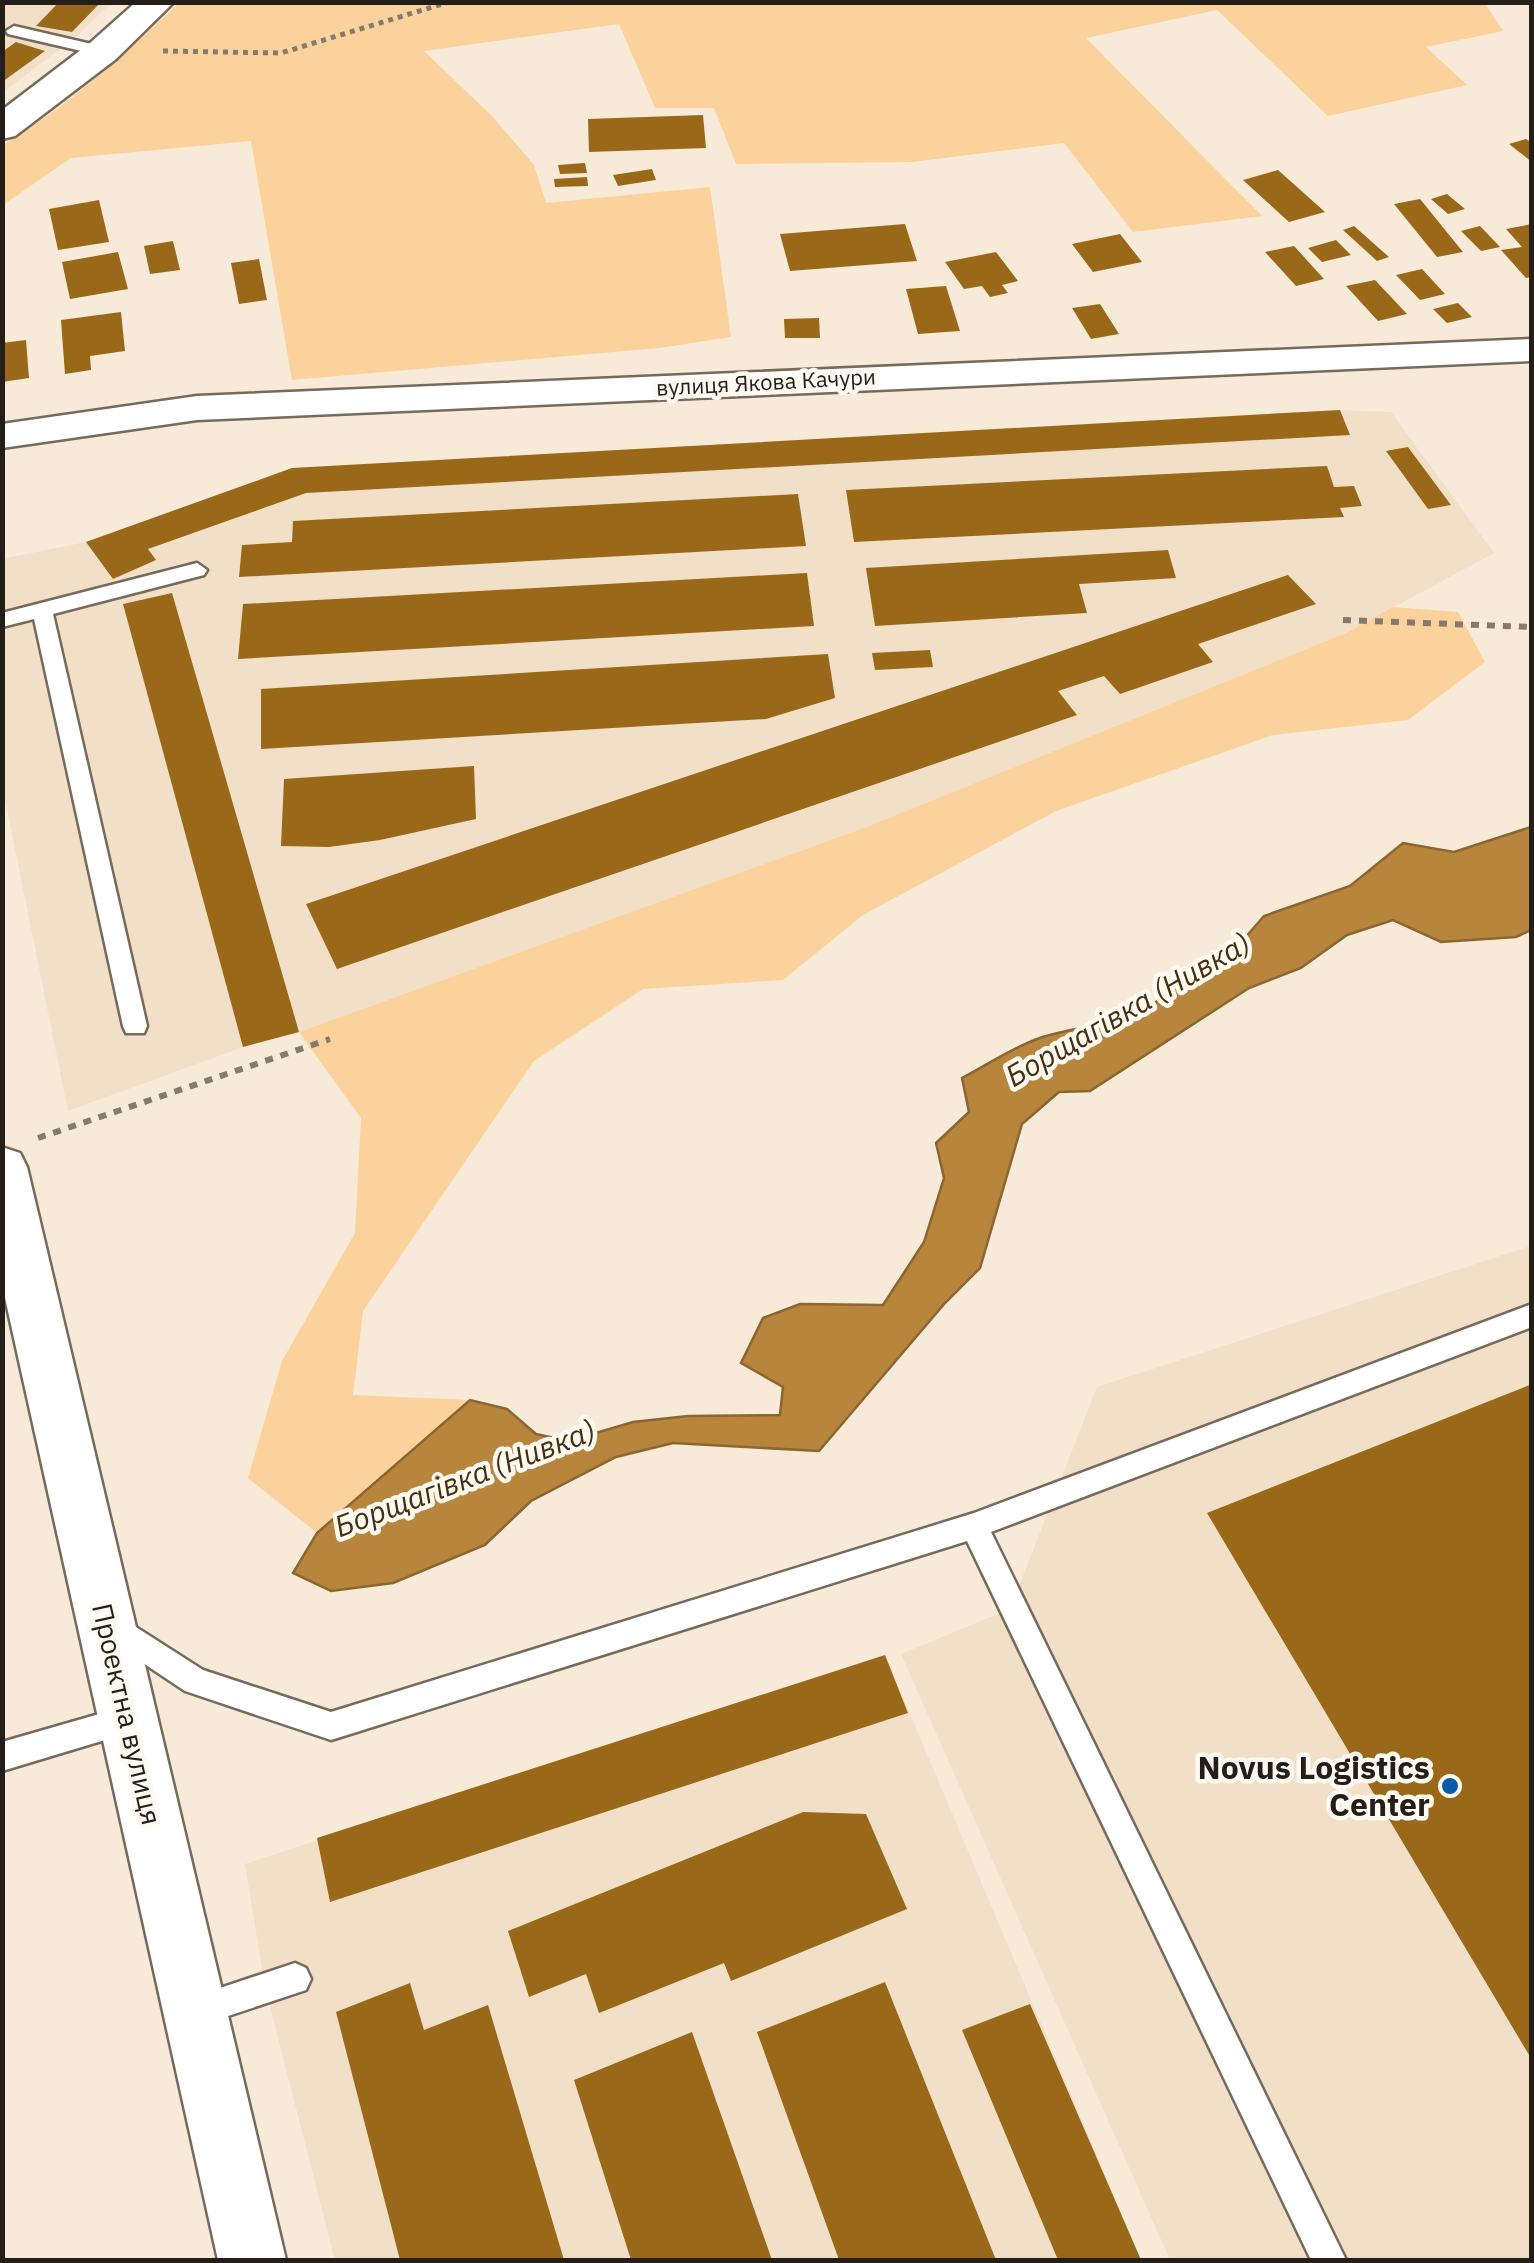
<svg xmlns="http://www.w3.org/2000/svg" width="1534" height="2263" viewBox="0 0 1534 2263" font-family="'IBM Plex Sans',sans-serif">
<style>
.built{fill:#f1dfc7}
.green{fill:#fbd29b}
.water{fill:#b7853b;stroke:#8b6630;stroke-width:2.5}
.building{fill:#996919}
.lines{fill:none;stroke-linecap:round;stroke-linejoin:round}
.service-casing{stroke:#766a5b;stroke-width:5}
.minor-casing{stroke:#766a5b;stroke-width:5}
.trunk-casing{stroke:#766a5b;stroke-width:5}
.path-far1{stroke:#847b6f;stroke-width:5;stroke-dasharray:5 5;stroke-linecap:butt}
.path{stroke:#847b6f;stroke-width:6;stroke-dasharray:8 8;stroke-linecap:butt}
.service{fill:#fff;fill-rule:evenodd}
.minor{fill:#fff;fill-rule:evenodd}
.trunk{fill:#fff;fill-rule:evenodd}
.poi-dot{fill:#035dab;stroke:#fef9f1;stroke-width:4}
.labels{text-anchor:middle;stroke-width:9;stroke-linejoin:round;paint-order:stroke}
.far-street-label{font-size:22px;fill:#231e18;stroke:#fef9f1}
.street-label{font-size:28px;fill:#231e18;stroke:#fef9f1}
.water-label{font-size:30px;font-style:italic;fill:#442f0f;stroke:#fef9f1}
.near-poi-label{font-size:32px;font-weight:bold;fill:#231e18;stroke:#fef9f1;text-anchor:end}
</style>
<rect width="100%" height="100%" fill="#f7ead8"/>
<!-- built -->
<path class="built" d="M3,3H111L77,36L3,92Z
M1340,410L1391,412L1494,553L1346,633L864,828L299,1032L243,1047L68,1111L3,789L2,559L86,542L292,468Z
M1531,1246V2260H1170L901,1654L1010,1609L1097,1387Z
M885,1655L1141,2260H335L265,1987L245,1864Z"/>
<!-- green -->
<path class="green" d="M1484,2L1503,31L1426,47L1467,85L1328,116L1217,10L1086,38L1262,216L1133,232L1064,143L912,162L736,164L714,108H655L619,24L424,51L493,117L534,165L546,203L710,187L731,337L659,348L292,380L251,141L71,158L3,205V145C69,106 123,55 179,3Z
M1393,607L1458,612L1485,662L1408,720L1273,735L1056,811L863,915L783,980L643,989L534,1061L363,1311L353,1395L470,1400L317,1533L248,1478L282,1361L355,1233L361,1118L299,1032L864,828L1346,633Z"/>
<!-- water -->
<path class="water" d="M1531,827V930L1516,937L1441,942L1393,920L1347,935L1301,968L1249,988L1090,1091L1059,1092L1022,1124L980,1268L945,1303L819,1451L673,1443L616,1457L531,1501L485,1545L393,1583L331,1591L293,1573L317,1533L470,1400L507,1409L536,1434L569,1441L633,1422L688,1416L780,1415L783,1387L741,1363L763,1318L800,1304L883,1305L924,1242L944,1178L936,1143L969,1112L962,1078C987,1065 1013,1047 1040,1038C1085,1022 1157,1027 1177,974L1231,954L1264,916L1350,886L1403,843L1454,852Z"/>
<!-- building -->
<path class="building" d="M59,2H101L72,32L36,26Z
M16,42L45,51L2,82V52Z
M703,115L706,148L589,152L588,119Z
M1526,139L1532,143V162L1509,144Z
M585,163L587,173L560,174L558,165Z
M652,169L656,180L618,186L613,175Z
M1278,170L1325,212L1289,222L1243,180Z
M587,177L588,186L555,187L554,179Z
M1447,194L1465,209L1448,214L1431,199Z
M1420,199L1463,252L1437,257L1394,204Z
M99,200L109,242L58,250L49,209Z
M905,224L917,261L790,271L780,234Z
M1532,224V277L1526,278L1501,250L1522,247L1506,229Z
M1354,226L1389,257L1377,261L1343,230Z
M1480,226L1500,247L1481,251L1461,231Z
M1120,234L1142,262L1093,272L1072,244Z
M1336,240L1351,255L1322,262L1308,248Z
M173,241L180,270L150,274L144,246Z
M1294,246L1324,279L1296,286L1265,252Z
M118,252L128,289L70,299L62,262Z
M996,252L1018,281L1002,285L1008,293L990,297L982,286L964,289L945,262Z
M259,259L267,300L239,304L231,263Z
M1422,269L1445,294L1420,300L1396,275Z
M1375,280L1407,314L1378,321L1346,286Z
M946,286L960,331L918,334L906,289Z
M1458,303L1472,317L1447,323L1433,309Z
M1100,304L1119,334L1091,339L1072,308Z
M121,312L125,351L90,356L91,370L65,374L61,320Z
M819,318L820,338H785L784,319Z
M26,340L29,378L2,382V343Z
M1340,410L1350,435L306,493L148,549L156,560L113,579L86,542L292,468Z
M1408,447L1451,505L1428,509L1386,451Z
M1327,466L1334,487L1354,486L1362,506L1340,508L1344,517L854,542L846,490Z
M798,494L806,546L239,577L242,545L292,542L293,521Z
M1168,550L1176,578L1079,584L1087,613L875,626L866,568Z
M807,573L814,626L238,659L243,604Z
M1288,575L1316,604L1198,644L1213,662L1120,694L1104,676L1058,691L1077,715L337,969L306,904Z
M172,593L299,1032L243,1047L123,604Z
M930,650L933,667L875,670L872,653Z
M828,654L835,698L766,719L261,749V689Z
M474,766L476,819L380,840L329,847L281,846L284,779Z
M1532,1384V2060L1207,1513Z
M885,1655L908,1713L330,1902L317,1838Z
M803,1812L866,1814L907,1909L731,1981L724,1963L599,2013L586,1974L529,1997L508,1931Z
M885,1982L996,2260H839L757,2032Z
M410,1983L424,2030L488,2005L564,2260H400L336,2012Z
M1030,2004L1141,2260H1058L962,2030Z
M692,2032L772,2260H631L574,2080Z"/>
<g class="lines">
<!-- service casing -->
<g class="service-casing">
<path id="service" d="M14,26L109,48L111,51L103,56L8,34L6,31Z
M197,563L207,570L204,575L53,614L147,1026L144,1033H126L123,1026L34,619L2,627V613Z
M1532,1304V1327L991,1532L1346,2260H1311L967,1541L331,1740L185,1691L104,1637L99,1627L104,1617L114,1613L203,1670L331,1712L974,1513Z
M127,1706L138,1710L142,1720L138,1730L2,1771V1742Z
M295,1963L306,1968L311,1979L306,1990L195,2027L184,2022L179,2011L184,2000Z"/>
</g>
<!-- minor casing -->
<g class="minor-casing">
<path id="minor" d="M1532,339V361L197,420L2,448V424L197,396Z
M2,1147L20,1153L27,1167L286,2260H218L2,1284Z"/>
</g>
<!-- trunk casing -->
<g class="trunk-casing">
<path id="trunk" d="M136,2H174L116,59L15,136L2,139V110L90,43Z"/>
</g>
<!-- path-far1 -->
<path class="path-far1" d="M163,51L281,53L449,2"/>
<!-- path -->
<path class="path" d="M1343,620L1532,627
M38,1138L330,1039"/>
<!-- service -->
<use href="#service" class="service"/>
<!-- minor -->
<use href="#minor" class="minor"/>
<!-- trunk -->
<use href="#trunk" class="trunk"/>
</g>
<!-- markers -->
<circle class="poi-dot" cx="1450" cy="1786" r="10"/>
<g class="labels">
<!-- far-street labels -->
<g class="far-street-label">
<text transform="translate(766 382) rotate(-3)" y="8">вулиця Якова Качури</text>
</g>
<!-- street labels -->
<g class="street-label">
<text transform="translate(127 1714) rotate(77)" y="10">Проектна вулиця</text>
</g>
<!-- water labels -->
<g class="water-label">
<text transform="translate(1128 1010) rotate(-30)" y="10">Борщагівка (Нивка)</text>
<text transform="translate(465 1479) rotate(-21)" y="10">Борщагівка (Нивка)</text>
</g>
<!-- near-poi labels -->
<g class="near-poi-label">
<text x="1430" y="1779">Novus Logistics<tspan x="1430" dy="37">Center</tspan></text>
</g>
</g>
<!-- border -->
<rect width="1534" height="2263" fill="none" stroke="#231e18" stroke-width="10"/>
</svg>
